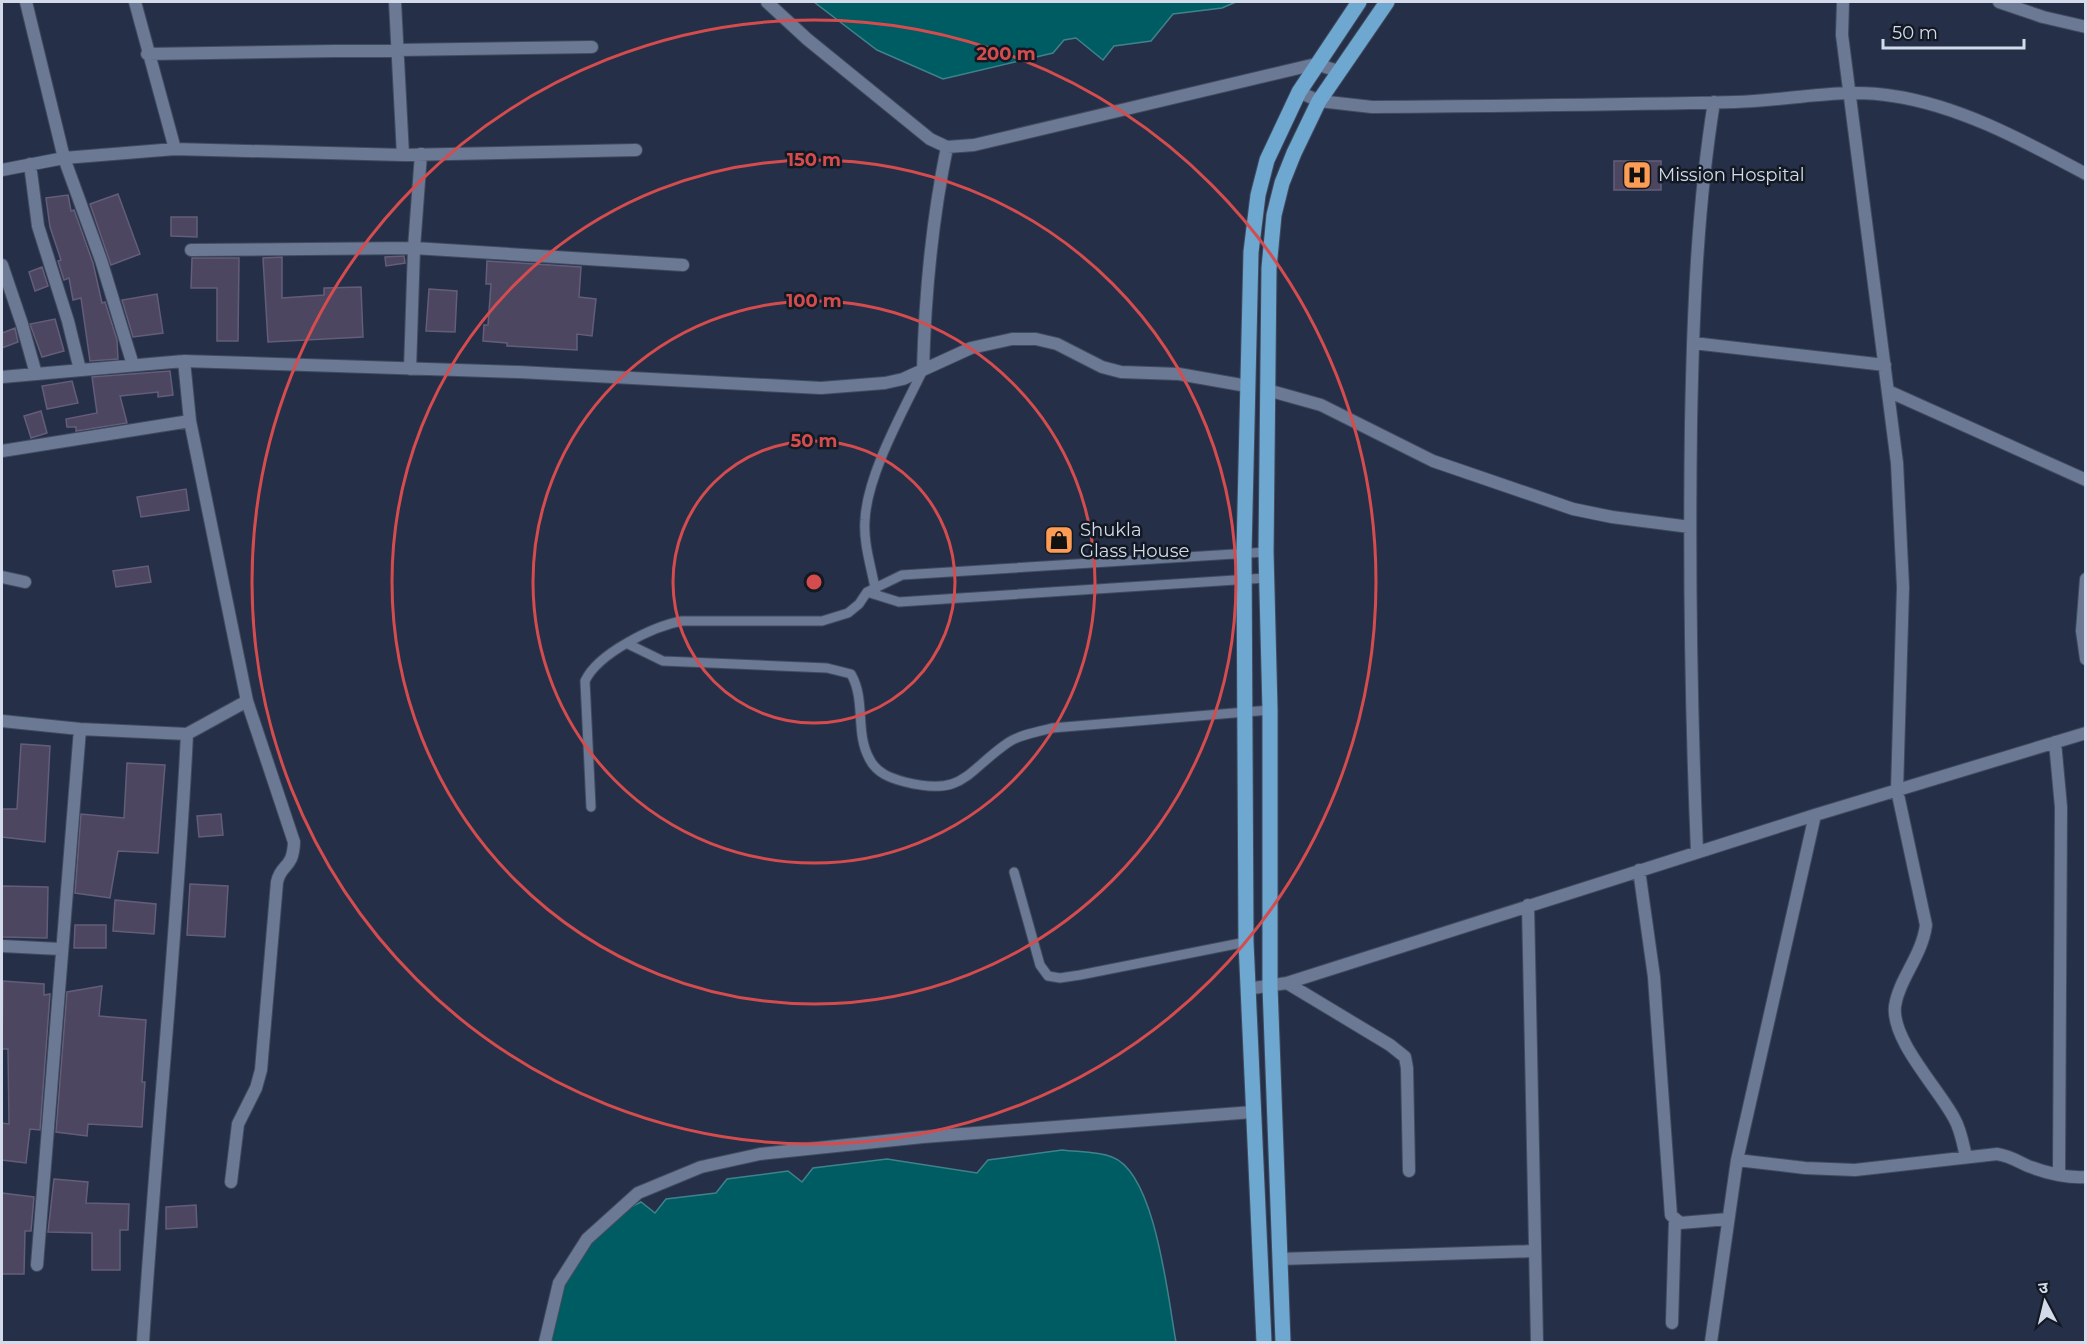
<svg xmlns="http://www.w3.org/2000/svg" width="2087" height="1344" viewBox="0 0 2087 1344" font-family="Montserrat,'Noto Sans Devanagari',sans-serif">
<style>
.water{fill:#005c63;stroke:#3f828c;stroke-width:1.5}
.building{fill:#4c4661;stroke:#635d79;stroke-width:1.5}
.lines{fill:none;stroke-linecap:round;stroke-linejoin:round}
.lane-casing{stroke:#414b5e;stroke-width:11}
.street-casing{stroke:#414b5e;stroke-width:14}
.primary-casing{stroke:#414b5e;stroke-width:17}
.lane{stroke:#6b7994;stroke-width:9}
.street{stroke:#6b7994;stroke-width:12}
.primary{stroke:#6ea8d0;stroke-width:15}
.ring{fill:none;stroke:#d54c4f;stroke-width:3}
.labels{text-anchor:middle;stroke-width:5;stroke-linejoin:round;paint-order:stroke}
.poi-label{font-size:18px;fill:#d3dbea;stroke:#131923;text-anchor:start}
.centre{fill:#d54c4f;stroke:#131923;stroke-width:3}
.ring-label{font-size:18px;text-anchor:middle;font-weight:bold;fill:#d54c4f;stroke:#131923;stroke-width:5;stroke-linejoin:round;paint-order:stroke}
</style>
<rect width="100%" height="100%" fill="#253048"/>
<!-- water -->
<path class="water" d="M814,2H1236L1222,8L1173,14L1151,41L1114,46L1103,60L1076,38L1064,40L1053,53L943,79L877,50Z
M1062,1150C1077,1152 1097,1151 1112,1157C1156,1173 1168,1300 1176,1342H552L549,1319L568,1267L606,1219L641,1202L655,1213L666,1199L716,1193L727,1179L788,1171L802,1182L813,1168L887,1159L977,1173L988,1160Z"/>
<!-- building -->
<path class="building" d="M1614,161H1661V190H1614Z
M118,194L140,254L111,265L90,204Z
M68,195L71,211L74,210L93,263L102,303L105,302L117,340L118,359L90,361L81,298L73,300L69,278L64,280L58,261L61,260L50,227L46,198Z
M171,217H197V237L171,236Z
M404,256L405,263L386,266L385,257Z
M282,257V298L324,295V288L361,287L363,337L268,342L263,258Z
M192,258H239L238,341H217V288H191Z
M487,261L581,267L579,297L596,299L592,336L577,334V350L507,346V343L483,341L484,325H488L491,284H486Z
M42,267L48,286L35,291L29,272Z
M429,289L457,291L455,332L426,331Z
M157,294L163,333L133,337L122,300Z
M55,319L64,351L42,357L30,324Z
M15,328L18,342L2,348V333Z
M170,371L173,395L158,397V392L120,396L127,423L76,431V427H67L66,419L97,413L92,377Z
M72,381L78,403L47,409L42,386Z
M41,411L47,433L31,438L24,416Z
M186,489L189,510L141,517L137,497Z
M148,566L151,582L116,587L113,571Z
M21,744L50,746L45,842L2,837V809H17Z
M127,763L165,765L158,853L118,851L110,898L75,893L81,814L124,818Z
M221,814L223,835L199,837L197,816Z
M190,884L228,886L225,937L187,935Z
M2,886L48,887L47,938L2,937Z
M115,900L156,904L154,934L113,931Z
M75,925H106V948H74Z
M3,981L44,984V995L50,994L40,1130L30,1129L26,1163L2,1160V1123L9,1124L8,1049H2Z
M102,986L99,1016L146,1020L142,1082H145L142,1127L88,1124L87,1136L56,1132L67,992Z
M54,1179L88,1182L86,1203L129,1204L128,1230H120V1270H92V1233L48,1232Z
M2,1193L34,1197L31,1231H25L24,1274H2Z
M196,1205L197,1227L166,1229V1207Z"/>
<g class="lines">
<!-- lane casing -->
<g class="lane-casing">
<path id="lane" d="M867,592L899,602L1266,578
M876,593C872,569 863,544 865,520C867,475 903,411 923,370
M628,644L663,661L827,668L851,674C866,700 855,732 869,758C876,773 890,778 905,782C965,797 966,771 1009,742C1021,734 1038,732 1052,728L1270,710
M591,807L585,681C598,653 654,626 682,621H822L848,613L859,604L867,592L902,575L1266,552
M1014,872L1040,965L1048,976L1060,978L1080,975L1246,942"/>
</g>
<!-- street casing -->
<g class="street-casing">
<path id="street" d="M26,2L64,158L101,260L133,365
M135,2L175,149
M395,2L403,155
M767,2L807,39L930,139L947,147L974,145L1316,64L1338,71
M1843,2L1842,35L1897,463L1903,587L1897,790L1926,925C1922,956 1899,979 1895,1006C1891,1040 1939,1089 1954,1118C1961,1130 1963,1144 1966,1157
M1999,2L2043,17L2086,27
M147,54L592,47
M1299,92L1319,101L1372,107C1493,106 1614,105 1735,102C1788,101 1841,87 1893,96C1961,106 2026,142 2086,174
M30,164L38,226L68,321L80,370
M2,170L64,158L175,149L403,155L636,150
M191,250L414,248L683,265
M2,265L22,324L36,374
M1693,343L1885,365
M184,361L190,421L247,701L294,842C293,870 281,863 277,882L261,1070L256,1088L238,1124L231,1182
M410,369L414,248L421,154
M923,370C925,295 932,220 947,147
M2,377L184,361L519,372L821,388L885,383L903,379L971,348L1012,339H1036L1057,344L1102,367L1121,372L1179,374L1247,386
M1267,390L1321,405L1433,461L1573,509L1612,517L1690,527
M1888,391L2086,480
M2,451L190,421
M2,577L25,582
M2086,579L2082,631L2086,659
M2,721L80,729L187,734L247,701
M2055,742L2061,807L2059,1174
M1697,851C1691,709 1689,567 1691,424C1693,317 1697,208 1714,102
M1639,870L1654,977L1671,1215L1680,1223L1728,1219
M1528,905L1537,1342
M2,946L60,949
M1287,983L1390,1045L1405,1057L1407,1068L1409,1171
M1247,989L1287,983L1815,815L2086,733
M1737,1160L1805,1168L1855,1170L1997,1154C2010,1156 2017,1161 2028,1166C2046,1173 2067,1178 2086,1177
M1279,1259L1535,1251
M37,1265L80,729
M1672,1323L1675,1220
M143,1342C156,1140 177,937 187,734
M545,1342L559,1283L587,1239L638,1193L701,1167L760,1154L923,1137L1253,1112
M1711,1342L1737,1160L1815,815"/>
</g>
<!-- primary casing -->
<g class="primary-casing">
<path id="primary" d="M1264,1342L1246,942L1244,552L1251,252L1258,195L1267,160L1299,92L1359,2
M1283,1342L1270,986V710L1266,552L1269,268L1274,215L1282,183L1294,153L1319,101L1387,2"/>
</g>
<!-- lane -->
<use href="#lane" class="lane"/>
<!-- street -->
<use href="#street" class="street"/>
<!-- primary -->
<use href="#primary" class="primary"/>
</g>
<!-- distance rings -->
<g class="ring">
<circle cx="814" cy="582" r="141"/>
<circle cx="814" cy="582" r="281"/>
<circle cx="814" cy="582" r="422"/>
<circle cx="814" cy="582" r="562"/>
</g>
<!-- icons -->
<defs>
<g id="hospital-square" transform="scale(1.5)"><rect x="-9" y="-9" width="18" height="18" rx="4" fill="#fd9d55" stroke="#131923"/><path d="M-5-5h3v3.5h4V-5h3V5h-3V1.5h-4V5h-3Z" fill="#111"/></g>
<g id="shop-square" transform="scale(1.5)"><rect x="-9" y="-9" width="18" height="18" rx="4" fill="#fd9d55" stroke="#131923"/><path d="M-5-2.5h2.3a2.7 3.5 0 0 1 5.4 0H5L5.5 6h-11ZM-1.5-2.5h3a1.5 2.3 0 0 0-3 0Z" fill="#111"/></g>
</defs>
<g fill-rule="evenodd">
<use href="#hospital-square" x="1637" y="175"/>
<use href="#shop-square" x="1059" y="540"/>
</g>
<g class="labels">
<!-- poi labels -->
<g class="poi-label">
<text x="1658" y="181">Mission Hospital</text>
<text x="1080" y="536">Shukla<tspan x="1080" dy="21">Glass House</tspan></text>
</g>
</g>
<circle cx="814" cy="582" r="9" class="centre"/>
<g class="ring-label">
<text x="1006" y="60">200 m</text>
<text x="814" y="166">150 m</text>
<text x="814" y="307">100 m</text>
<text x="814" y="447">50 m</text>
</g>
<!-- border -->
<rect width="2087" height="1344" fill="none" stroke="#d3dbea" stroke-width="6"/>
<!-- north arrow -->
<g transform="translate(2045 1302) rotate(353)" stroke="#131923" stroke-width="4.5" paint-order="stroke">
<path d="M0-4.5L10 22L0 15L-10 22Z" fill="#d3dbea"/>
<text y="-9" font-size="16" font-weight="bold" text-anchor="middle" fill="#d3dbea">उ</text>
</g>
<!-- scale -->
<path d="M1883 39v9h141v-9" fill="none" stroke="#d3dbea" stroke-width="3"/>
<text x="1892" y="39" font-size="18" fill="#d3dbea" stroke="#131923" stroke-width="4.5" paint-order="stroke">50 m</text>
</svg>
